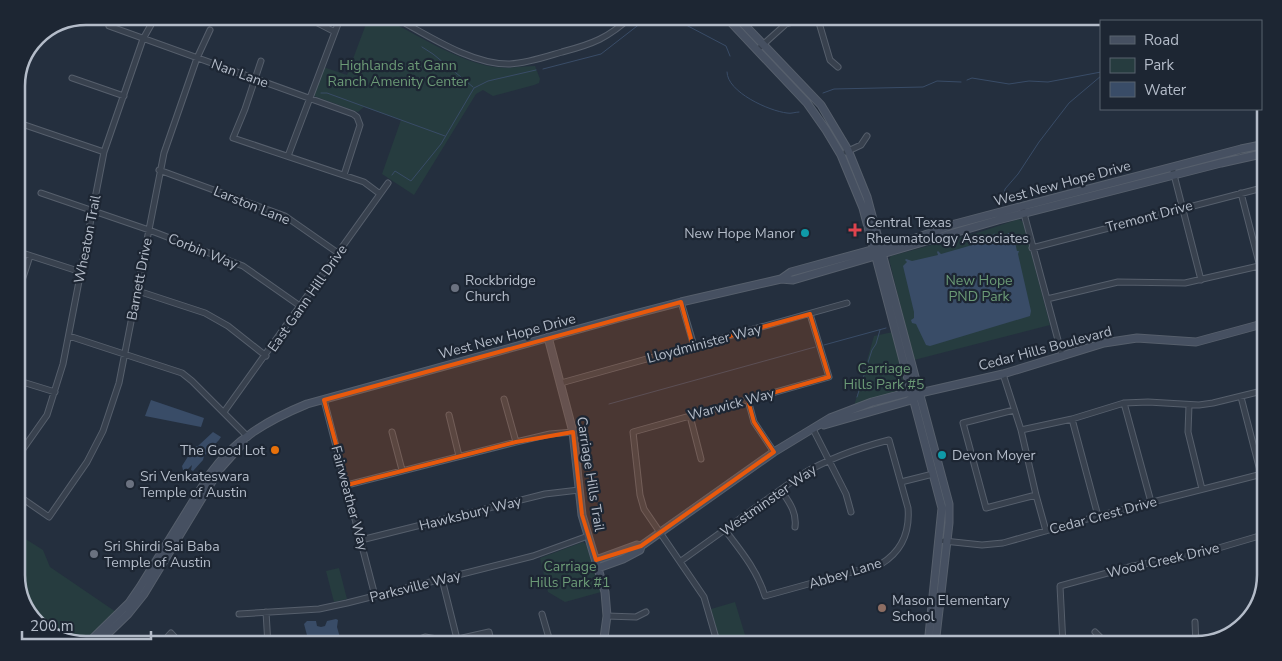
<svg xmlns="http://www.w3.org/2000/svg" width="1282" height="661" viewBox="0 0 1282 661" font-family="'Nunito Sans',sans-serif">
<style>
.green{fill:#263c3f}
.water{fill:#394c67}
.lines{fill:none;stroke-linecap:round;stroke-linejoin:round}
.stream{stroke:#394c67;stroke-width:1}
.street-casing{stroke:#565f6c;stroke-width:7}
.secondary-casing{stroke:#565f6c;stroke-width:9}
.street{stroke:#38414e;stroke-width:5}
.secondary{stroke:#465061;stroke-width:7}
.marked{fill:#e8590c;fill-opacity:0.2;stroke:#e8590c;stroke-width:4;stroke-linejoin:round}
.health-dot{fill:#e0444e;stroke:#1d2633;stroke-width:2}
.culture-dot{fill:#0f9aa8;stroke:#1d2633;stroke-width:2}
.worship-dot{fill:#6b7280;stroke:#1d2633;stroke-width:2}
.food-dot{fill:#e8710a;stroke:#1d2633;stroke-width:2}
.education-dot{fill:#8d6e63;stroke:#1d2633;stroke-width:2}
.labels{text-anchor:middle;stroke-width:4.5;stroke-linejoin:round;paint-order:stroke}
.park-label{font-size:14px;fill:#6b9a76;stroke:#1d2633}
.street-label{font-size:14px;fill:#b4bcc9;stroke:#1d2633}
.poi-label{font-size:14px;fill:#b4bcc9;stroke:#1d2633;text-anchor:start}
.rim{fill:none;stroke:#b4bcc9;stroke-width:2.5}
</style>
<rect width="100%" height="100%" fill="#242f3e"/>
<!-- green -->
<path class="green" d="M369,16H381C413,33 461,63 495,67C509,69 522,66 535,66L540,79L539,83L534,85L493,96L483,90L476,94L414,195L382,174L401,120L364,107L358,112L314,96L323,67L347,75Z
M1019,219L1023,222L1050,325L914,360L889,259L891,256L980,232Z
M893,332L908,387L907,390L854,406L874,336Z
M16,533L43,550L50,567L116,612L81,643L55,637L28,613L16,580Z
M583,542L586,544L601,592L565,602L548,592L540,558Z
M339,568L347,599L334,602L326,571Z
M735,602L745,635L720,641L711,609Z"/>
<!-- water -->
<path class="water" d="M1008,233L1013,234L1017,251H1019L1018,254L1031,311L1030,316L930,346L926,345L916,324L912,323L911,320L914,318V312L903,266L907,262L905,260L906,259L912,261L938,255L937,252L938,251L941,254L1007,235Z
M151,400L204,418L201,427L145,416Z
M213,432L221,437L219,440L204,456L203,460L193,471L191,470L192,465L188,469L183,470L182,466L194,447L198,446Z
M336,619L338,620L337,627L342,645C330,645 318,646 308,639L304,624L307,621H316L317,626L321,627L325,626L327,621Z"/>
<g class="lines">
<!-- stream -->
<path class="stream" d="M669,16L726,46L730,56
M1159,21L1164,16
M422,47L433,54L473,87
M543,69L601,54L650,16
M727,72C727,92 769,111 787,113C791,114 795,112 799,112
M967,80L972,78L1009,84L1029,81L1048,82L1101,72
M474,88L488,81L536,70
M321,93H327L445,136
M823,93L834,89L923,87L937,81L961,82
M392,175L395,171L411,181L441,144L474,88
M1002,203L1005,189L1018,174L1039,142L1069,103L1101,76
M992,239L994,234
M824,345L886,328
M857,397L872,350L876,344L880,330
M609,404L815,347"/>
<!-- street casing -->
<g class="street-casing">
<path id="street" d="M304,16L335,32
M392,16C426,34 471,65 510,64C528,63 545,57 562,52C593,44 608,38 632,16
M782,16L786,24
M817,16L830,60L838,67
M109,26L353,114L357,117L360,125L344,175
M757,50L786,24L815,16
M261,61L245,109L233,138L364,182L380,194
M72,78L124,96
M16,122L104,152
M846,152L861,145L867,136
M288,156L341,16
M1172,167L1201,280
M159,170L285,216L338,253
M41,193L149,230L243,266L300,306
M1241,193L1266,290
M1023,210L1062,355
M1032,248L1266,187
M16,251L81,272
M138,291L205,313L228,326L266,356
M16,299L30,256
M1047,299L1118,282L1185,283L1259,266
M681,302L694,346
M69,336L182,373L192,381L248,437
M1003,374L1021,430L1036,495L1046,531
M16,380L55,392
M561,383L847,303
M1241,397L1266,494
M504,399L516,442
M324,400L375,596
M748,400L754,422L774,452
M1124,403L1151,502
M1189,405L1188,432L1202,489
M1014,410L963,423L986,508L1036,495
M224,412L388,183
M449,415L459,456
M690,416L701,459
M1072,419L1098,516
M813,429L846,494L851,512
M1021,430L1072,419L1124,403L1148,402L1199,405L1213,403L1266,390
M392,432L402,470
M16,444L22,450
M16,459L47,415L63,364L104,152L143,39L156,16
M901,482L933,474
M347,485L516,442L550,434L573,432
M781,490C789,502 797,512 795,527
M16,494L49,517L87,462L103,431L119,383L164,153L197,58L210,30
M361,540L545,494L579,490
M944,541L982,545L1003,543L1098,516L1266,473
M681,561L801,475C829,458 858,448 889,440L908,508C910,532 902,551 881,564L765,596C757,570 741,551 725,530
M442,579L457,639
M1259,605L1256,598L1261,597
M266,612L268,645
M239,614L319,609L347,603L533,556L588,536
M542,614L551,645
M607,616L636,617L646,612
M1195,622L1196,645
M1095,632L1102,639L1103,645
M160,645L171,633L182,645
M402,645L425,637L449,641L489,632L492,645
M718,645L704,597L644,509L640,495L633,432L829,377L810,314
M1063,645L1060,586L1133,566L1195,555L1266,534"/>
</g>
<!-- secondary casing -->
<g class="secondary-casing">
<path id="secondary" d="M725,16L807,103L826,130L841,155L863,208L942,508L928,645
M736,16L821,105L848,150L867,197L949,504V523L935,645
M781,279L791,272L919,237L955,224L1241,149L1266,144
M548,337L573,432L582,515L605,592L607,616L603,645
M824,425L908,401L916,397
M596,560L637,545L641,546L774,452L830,418L872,402L906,393H920L1003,374L1104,343L1137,338L1196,342L1266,323
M598,568L623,559L640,550L641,546
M86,645L129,603L140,587L210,474C235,439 268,420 307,404L619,318L681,302L781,279L793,280L998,220L1221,163L1266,153
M96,645L128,614L144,594L219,470L243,443"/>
</g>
<!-- street -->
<use href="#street" class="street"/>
<!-- secondary -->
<use href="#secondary" class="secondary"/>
</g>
<!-- marked area -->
<path class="marked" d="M681,302L693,346L810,314L829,377L748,400L754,422L774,452L641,546L596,560L582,515L573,432L516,442L347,485L324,400Z"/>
<!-- markers -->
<path class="health-dot" d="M852.5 222.5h5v5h5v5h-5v5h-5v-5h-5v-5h5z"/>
<g class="culture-dot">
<circle cx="805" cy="233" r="5"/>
<circle cx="942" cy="455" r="5"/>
</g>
<g class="worship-dot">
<circle cx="455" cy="288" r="5"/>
<circle cx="130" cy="484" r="5"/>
<circle cx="94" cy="554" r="5"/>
</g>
<circle class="food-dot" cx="275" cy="450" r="5"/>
<circle class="education-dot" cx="882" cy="608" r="5"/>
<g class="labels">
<!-- park labels -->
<g class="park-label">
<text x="398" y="70">Highlands at Gann<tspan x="398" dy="16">Ranch Amenity Center</tspan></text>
<text x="979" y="285">New Hope<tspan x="979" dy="16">PND Park</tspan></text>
<text x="884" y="373">Carriage<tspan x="884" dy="16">Hills Park #5</tspan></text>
<text x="570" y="571">Carriage<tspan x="570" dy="16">Hills Park #1</tspan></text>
</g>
<!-- street labels -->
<g class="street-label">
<text transform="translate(240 73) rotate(20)" y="5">Nan Lane</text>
<text transform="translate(1062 183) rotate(-15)" y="5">West New Hope Drive</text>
<text transform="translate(252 205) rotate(22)" y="5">Larston Lane</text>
<text transform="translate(1149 216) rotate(-15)" y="5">Tremont Drive</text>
<text transform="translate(87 239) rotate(-79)" y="5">Wheaton Trail</text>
<text transform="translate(203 251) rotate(22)" y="5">Corbin Way</text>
<text transform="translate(139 279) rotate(-79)" y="5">Barnett Drive</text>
<text transform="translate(307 298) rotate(-55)" y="5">East Gann Hill Drive</text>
<text transform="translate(507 336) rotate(-15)" y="5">West New Hope Drive</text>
<text transform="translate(704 343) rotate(-15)" y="5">Lloydminister Way</text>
<text transform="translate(1045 348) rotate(-15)" y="5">Cedar Hills Boulevard</text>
<text transform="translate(731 404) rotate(-15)" y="5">Warwick Way</text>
<text transform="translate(591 474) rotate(81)" y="5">Carriage Hills Trail</text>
<text transform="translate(350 498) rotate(75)" y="5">Fairweather Way</text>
<text transform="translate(768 500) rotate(-35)" y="5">Westminster Way</text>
<text transform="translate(470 513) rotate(-14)" y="5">Hawksbury Way</text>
<text transform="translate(1103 515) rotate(-15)" y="5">Cedar Crest Drive</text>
<text transform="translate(1163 560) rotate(-13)" y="5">Wood Creek Drive</text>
<text transform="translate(845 573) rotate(-17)" y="5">Abbey Lane</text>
<text transform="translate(415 586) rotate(-14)" y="5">Parksville Way</text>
</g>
<!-- poi labels -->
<g class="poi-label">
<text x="866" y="227">Central Texas<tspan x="866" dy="16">Rheumatology Associates</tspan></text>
<text x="795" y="238" text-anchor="end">New Hope Manor</text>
<text x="465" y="285">Rockbridge<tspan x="465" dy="16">Church</tspan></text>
<text x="265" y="455" text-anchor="end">The Good Lot</text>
<text x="952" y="460">Devon Moyer</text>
<text x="140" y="481">Sri Venkateswara<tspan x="140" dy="16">Temple of Austin</tspan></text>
<text x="104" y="551">Sri Shirdi Sai Baba<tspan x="104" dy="16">Temple of Austin</tspan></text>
<text x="892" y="605">Mason Elementary<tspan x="892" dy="16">School</tspan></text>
</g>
</g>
<!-- crop -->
<path d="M0 0H1282V661H0ZM86 25H1196A61 61 0 0 1 1257 86V575A61 61 0 0 1 1196 636H86A61 61 0 0 1 25 575V86A61 61 0 0 1 86 25Z" fill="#1d2633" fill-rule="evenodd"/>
<path class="rim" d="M86 25H1196A61 61 0 0 1 1257 86V575A61 61 0 0 1 1196 636H86A61 61 0 0 1 25 575V86A61 61 0 0 1 86 25Z"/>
<!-- legend -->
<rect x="1100" y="20" width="162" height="90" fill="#1d2633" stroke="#59626f"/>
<rect x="1110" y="36" width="25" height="8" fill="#465061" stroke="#59626f"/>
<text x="1144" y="45" font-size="15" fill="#b4bcc9">Road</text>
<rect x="1110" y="58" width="25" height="15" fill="#263c3f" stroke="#59626f"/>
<text x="1144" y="70" font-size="15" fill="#b4bcc9">Park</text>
<rect x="1110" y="82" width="25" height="15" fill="#394c67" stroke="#59626f"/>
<text x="1144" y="95" font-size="15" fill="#b4bcc9">Water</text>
<!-- scale -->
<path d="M22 631v8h129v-8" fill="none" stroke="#b4bcc9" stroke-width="2.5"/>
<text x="30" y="631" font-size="15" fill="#b4bcc9" stroke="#1d2633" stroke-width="4" paint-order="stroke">200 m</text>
</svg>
